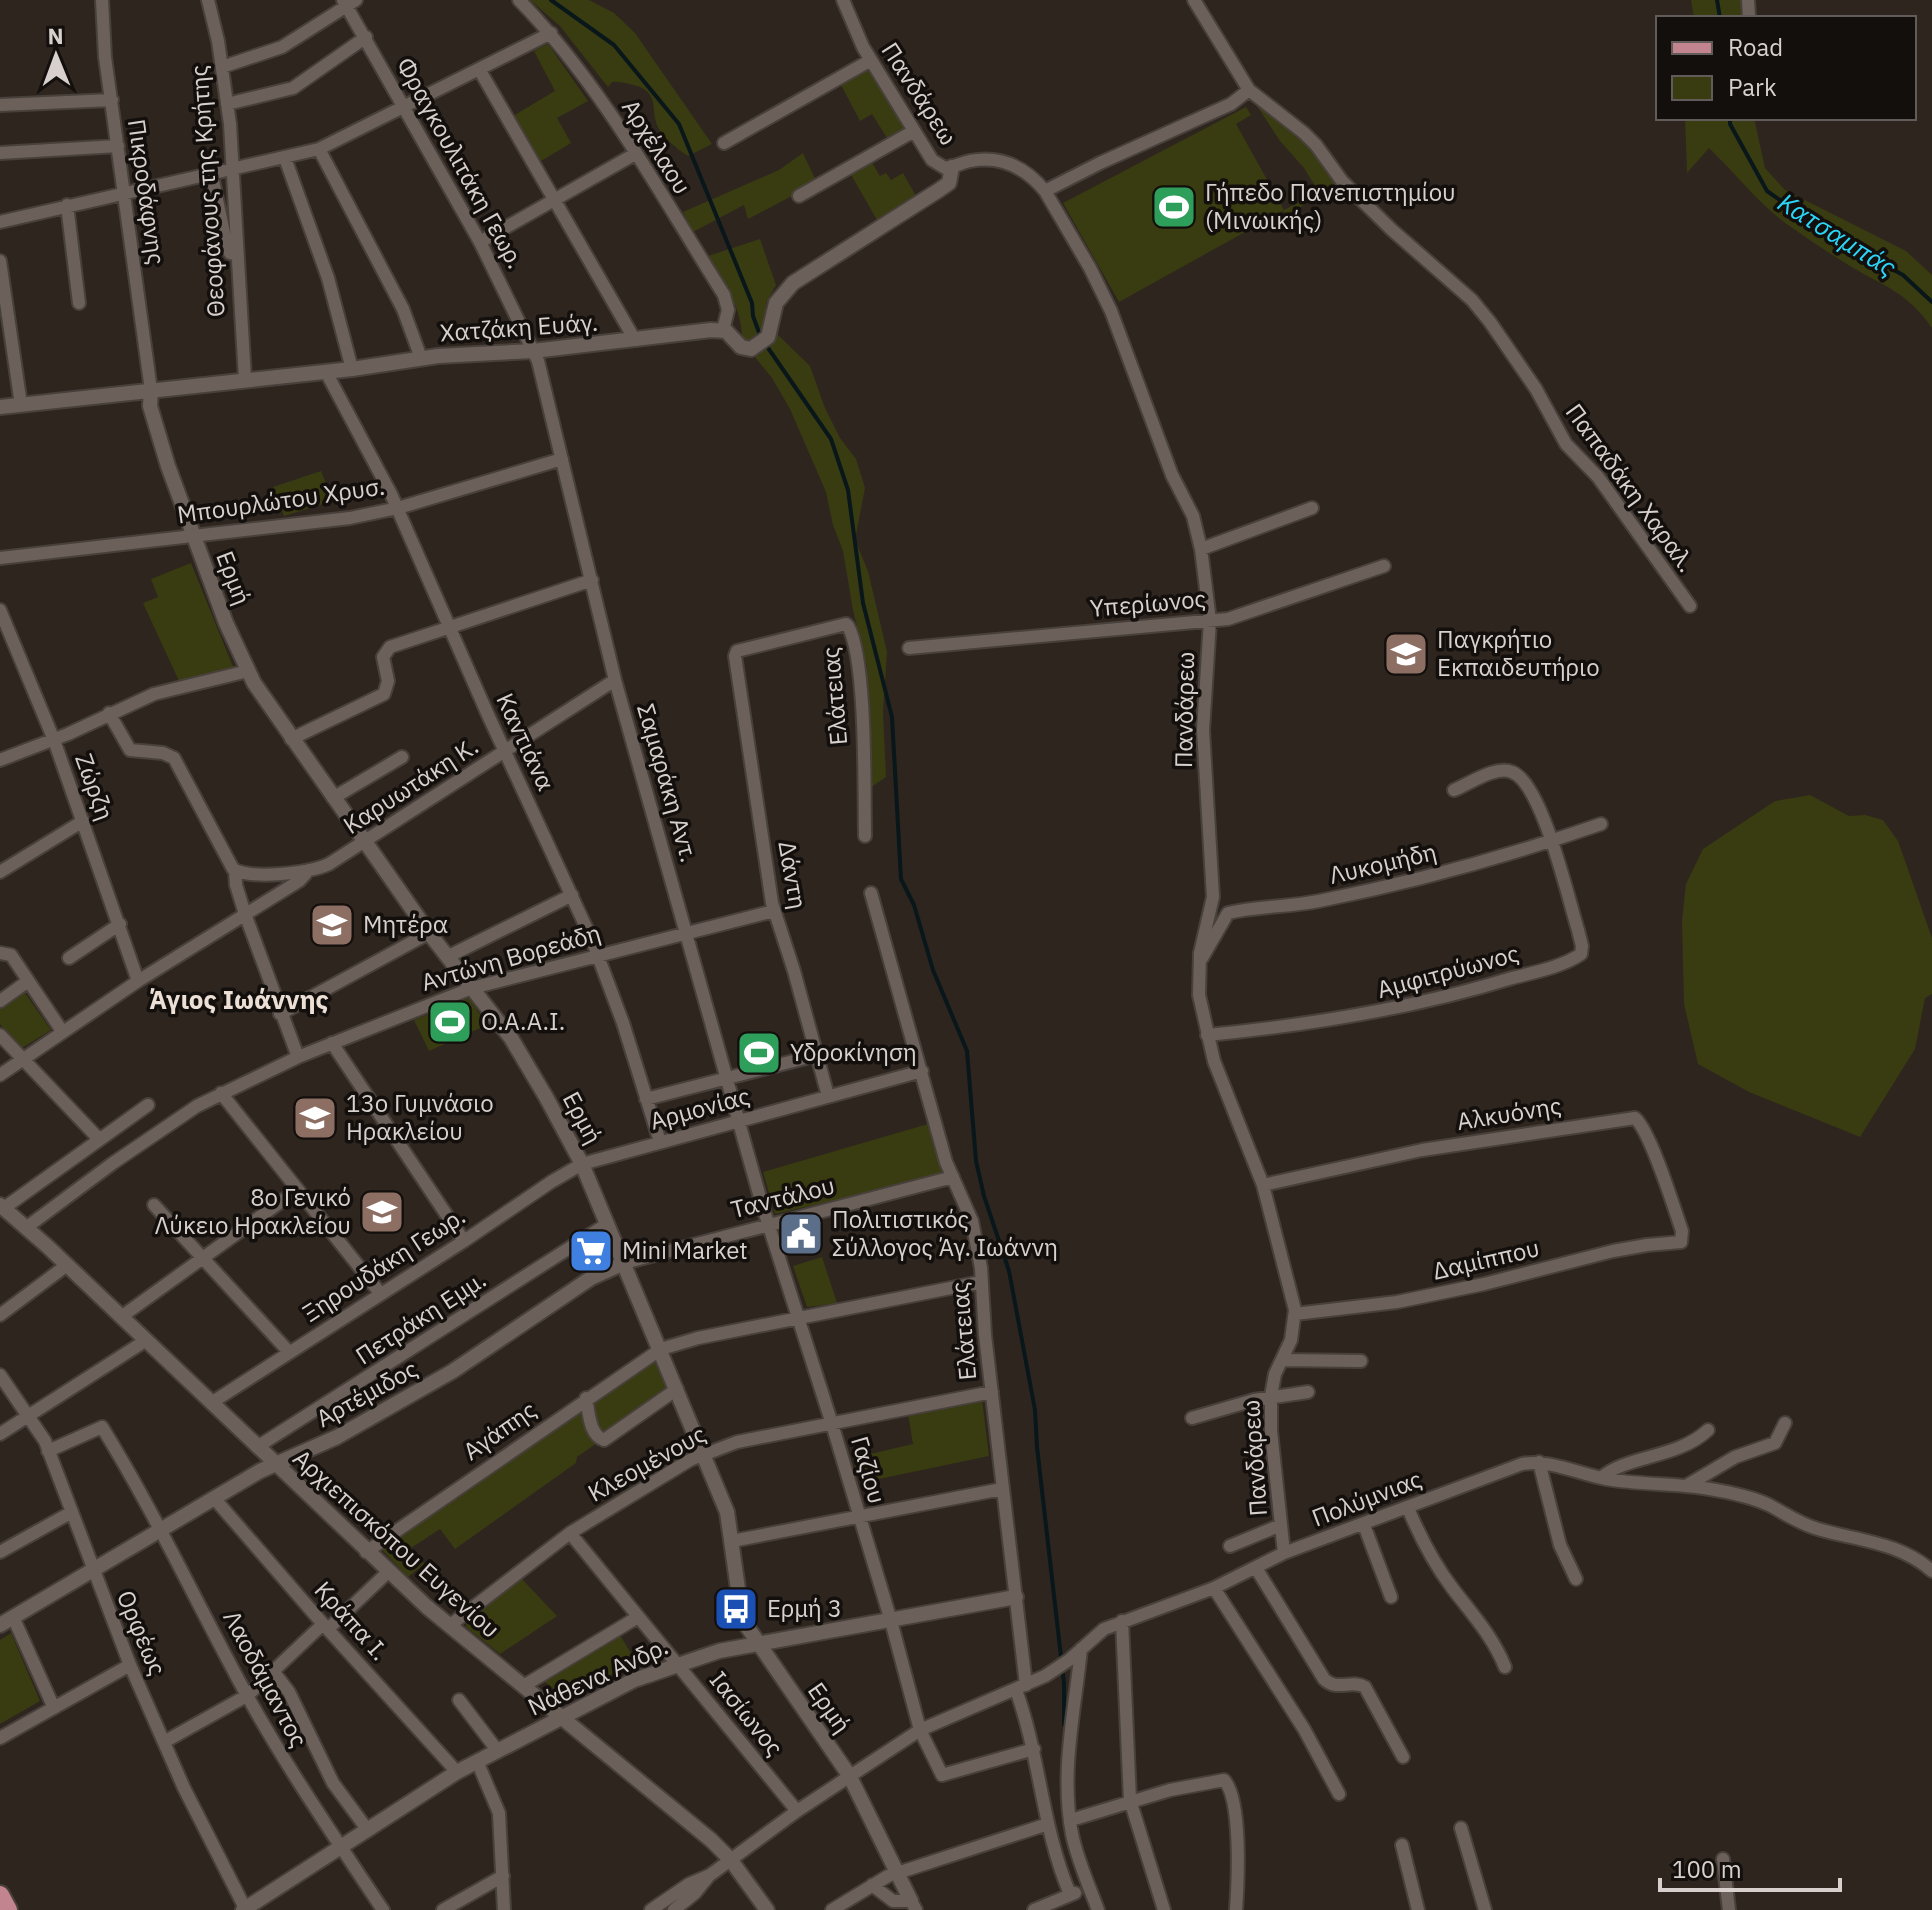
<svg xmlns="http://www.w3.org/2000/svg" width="1932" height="1910" viewBox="0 0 1932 1910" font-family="'IBM Plex Sans',sans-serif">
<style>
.green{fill:#393b11}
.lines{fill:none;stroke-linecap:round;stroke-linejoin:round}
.stream{stroke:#09171b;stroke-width:4}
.minor-casing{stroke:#48403b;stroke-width:16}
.tertiary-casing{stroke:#48403b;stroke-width:18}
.primary-casing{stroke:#48403b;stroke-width:22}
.minor{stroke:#6c615a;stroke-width:12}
.tertiary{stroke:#6c615a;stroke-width:14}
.primary{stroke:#c2848f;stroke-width:18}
.labels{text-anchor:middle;stroke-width:7;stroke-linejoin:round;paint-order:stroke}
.street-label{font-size:24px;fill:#d7d0cc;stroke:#130f0c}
.poi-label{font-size:24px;fill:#d7d0cc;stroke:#130f0c;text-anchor:start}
.water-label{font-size:26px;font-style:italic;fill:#2bd6f9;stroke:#130f0c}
.neighbourhood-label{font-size:26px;font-weight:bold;fill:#ecdfd6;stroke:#130f0c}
</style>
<rect width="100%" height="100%" fill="#2e251f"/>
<!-- green -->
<path class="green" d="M530,0H589L614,13L635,33L712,144L688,156C677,149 666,140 659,129C649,112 661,94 637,86C628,84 621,81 612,82L608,87L560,26Z
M1691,0H1741L1743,18H1694Z
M548,44L588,101L557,118L571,143L541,161L513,116L555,91L534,51Z
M870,69L883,93L908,130L889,141L872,114L860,121L841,85Z
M1253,100L1314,148L1341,185L1286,215L1283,211L1119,302L1063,203L1246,107L1251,115L1236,124L1284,210L1319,192L1304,168L1280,141Z
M1685,118H1754L1765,168L1785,190L1906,251L1932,275V328C1907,292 1885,287 1850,266C1829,253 1808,239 1788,225C1758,203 1736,174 1709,148L1687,173Z
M803,153L817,183L748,219L744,205L693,232L683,212L779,170Z
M871,161L880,176L886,173L891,180L903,173L917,198L877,220L850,173Z
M760,239L776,285L766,303L765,331L753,345L742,342C743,308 725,285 708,256Z
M774,331L810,366L825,408L840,438L856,459L865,488L855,540L868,571L887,652L883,712L886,777L867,790V667L853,610L843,551L833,525L826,492L790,409L772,378L754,356L767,347Z
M321,471L333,501L284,516L273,487Z
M191,563L234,669L179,681L143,603L158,597L151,579Z
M1810,795L1849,816L1865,815L1883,820L1898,841L1932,938V994L1925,998L1915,1049L1860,1137L1749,1092L1698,1064L1684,1004L1682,921L1686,884L1703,849L1775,801Z
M23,990L51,1030L22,1048H19L0,1024V1006Z
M469,998L487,1025L429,1051L414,1020Z
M928,1124L942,1167L940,1176L775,1214L763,1172Z
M822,1257L837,1303L807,1307L793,1266Z
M654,1358L669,1393L577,1457L576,1463L455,1549L440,1529L411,1548L424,1564L408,1577L382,1550Z
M982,1399L989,1456L860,1483L853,1458L913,1444L908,1414Z
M521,1578L557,1616L500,1654L466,1627V1623Z
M11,1633L40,1701L0,1724V1640Z
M620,1635L635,1660L573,1698L564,1697L545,1682Z"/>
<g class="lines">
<!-- stream -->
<path class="stream" d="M551,0L614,45L679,124L752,303L753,316L761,338
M1717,0L1720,18
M1730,118V124L1767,191L1827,233L1903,275L1932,302
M766,345L831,439L848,490L863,603L892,717L901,879L914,905L933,970L967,1051L976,1161L984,1196L1009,1271L1035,1410L1037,1447L1064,1683V1725"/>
<!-- minor casing -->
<g class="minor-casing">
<path id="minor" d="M102,0L105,57L151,390
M208,0L218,41L230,124L245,379
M343,0L480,242L538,361L615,680L761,1201L832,1424L891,1621L920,1730L942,1775L1034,1749
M519,0C603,86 660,194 724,295L728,310L723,330
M843,0L863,47L932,160L945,168C954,167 961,163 970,161C1001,155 1026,168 1045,191L1090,268L1111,311L1172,475L1193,516L1201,549L1210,621L1203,730L1213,897L1200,953L1199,995L1214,1061L1263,1185L1295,1310L1291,1340L1275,1374L1271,1396V1431L1284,1553
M1194,0L1249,90L1304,133L1316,145L1342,181L1392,230L1472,300L1490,322L1536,389L1566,444L1598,477L1690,606
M1748,0L1749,18
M222,67L282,47L356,0
M479,69L635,340
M227,104L293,88L366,37
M0,105L112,100
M724,143L871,60
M319,149L403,309L421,358
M0,153L118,146
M285,158L328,278L352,369
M212,176L227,247L230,253L236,254
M1045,191L1100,163L1231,104L1249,90
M799,196L914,131
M67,205L79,303
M0,222L319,149L551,33
M480,242L635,154
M0,261L21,405
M326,372L391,494L488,715L592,940L623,1023L660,1142
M1201,549L1312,508
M0,558L350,518L398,508L562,459
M0,610L54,740L138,981
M909,648L1228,619L1384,566
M109,713L130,750L163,753L174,758L233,869C252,880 309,873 329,864L615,680
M291,739L384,694L388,681L383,657L390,647L592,580
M0,760L68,734L154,694L248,671
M333,798L402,757
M235,870L236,885L245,914L298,1057
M0,872L83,821
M871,893L946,1162L972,1221L981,1268L985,1335L1026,1685
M0,953L11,955L62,1031
M447,957L572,895
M69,958L120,924
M1202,958L1228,913C1258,906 1289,907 1319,901C1415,882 1509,856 1601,824
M0,1001L28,981
M280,1014L429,933
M0,1035L99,1139
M1207,1035C1311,1025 1412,1009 1512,978C1535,972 1562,967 1581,954L1582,946L1578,930C1568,898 1542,783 1512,772C1496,765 1469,784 1454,790
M332,1043L464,1241
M0,1075L138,981L299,881L309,870
M221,1093L380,1293
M828,1096L794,971L772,903L735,656L737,651L846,624L848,626C867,660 864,791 865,836
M646,1099L817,1055
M1263,1185L1422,1150L1635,1118C1651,1132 1674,1208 1682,1231L1681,1242L1647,1245L1613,1251L1484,1284L1397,1302L1295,1314
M154,1205L289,1352
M4,1208L148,1105
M27,1227L113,1163L197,1106L298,1057L472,988L774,911
M624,1263L953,1177
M0,1315L67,1265
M121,1317L297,1190
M1282,1360L1361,1361
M0,1375L45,1441L130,1665L184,1788L246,1910
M586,1398C589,1412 589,1435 604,1440L677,1389
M211,1403L464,1241L551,1182L582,1164L922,1071
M1192,1418L1254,1400L1308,1392
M0,1434L145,1341
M257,1447L607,1224
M48,1451L102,1427C149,1503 187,1583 229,1662C274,1749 329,1829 383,1910
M1539,1462L1560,1545L1576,1579
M1601,1478C1626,1455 1677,1459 1708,1430
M1686,1486L1735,1457L1775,1443L1785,1423
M214,1498L323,1624L457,1772
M1408,1508C1420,1537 1434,1564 1453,1589C1473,1615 1493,1637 1505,1667
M1364,1525L1391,1597
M570,1533L797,1811
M732,1541L1002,1489
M1230,1546L1281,1525
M0,1552L72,1512
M366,1552L661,1349L698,1338L981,1282
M1256,1568L1324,1679C1337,1692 1351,1679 1365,1687L1403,1757
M1214,1588L1304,1729L1339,1794
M13,1617L54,1708
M1122,1621L1130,1800L1164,1910
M449,1626L570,1533L690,1460L737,1442L992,1392
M328,1629L388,1572
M1081,1649C1075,1710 1060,1772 1072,1834C1077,1859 1089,1886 1098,1910
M273,1671L289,1692L333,1783L367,1829
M525,1685L638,1617
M1016,1690C1040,1756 1042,1829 1070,1894
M459,1700L497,1750
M0,1738L130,1665
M164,1742L248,1695L323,1624
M477,1761L499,1813L504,1910
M1071,1820L1170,1790L1224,1780C1242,1799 1238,1882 1236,1910
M1461,1828L1485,1910
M1402,1845L1418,1910
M1723,1859L1729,1910
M872,1885L893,1901H911L916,1910
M443,1910L503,1876
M651,1910L689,1884L710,1875L797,1811L920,1730L1045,1676L1069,1660L1104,1629L1214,1588L1284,1553L1522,1464C1549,1459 1579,1474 1606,1479C1640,1485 1675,1483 1710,1489C1728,1492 1752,1497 1769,1505C1786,1514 1800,1524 1818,1529C1859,1541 1899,1542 1932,1571
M674,1910L695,1893L708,1877
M832,1910L888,1876L1048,1824
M1034,1910L1075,1893"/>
</g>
<!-- tertiary casing -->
<g class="tertiary-casing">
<path id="tertiary" d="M151,390L150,406L168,466L226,623L254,683L429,933L511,1038L546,1097L582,1164L727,1512L741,1610L746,1625L849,1775L911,1901
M0,407L352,369L438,356L533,351L711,330L726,331L741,347L751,349L768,337L776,303L793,283L939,190L949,183L952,167
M0,1205L47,1246L427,1607L711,1840L730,1859L767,1910
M0,1625L260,1471L337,1437L453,1371L591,1278L624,1263
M243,1910L457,1772L634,1680L719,1651L1016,1597"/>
</g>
<!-- primary casing -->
<g class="primary-casing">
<path id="primary" d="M0,1895L8,1910"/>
</g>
<!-- minor -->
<use href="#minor" class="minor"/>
<!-- tertiary -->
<use href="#tertiary" class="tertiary"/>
<!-- primary -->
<use href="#primary" class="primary"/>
</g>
<!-- icons -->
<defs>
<g id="stadium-square" transform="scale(2.3)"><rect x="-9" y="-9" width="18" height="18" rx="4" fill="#2e9e5b" stroke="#130f0c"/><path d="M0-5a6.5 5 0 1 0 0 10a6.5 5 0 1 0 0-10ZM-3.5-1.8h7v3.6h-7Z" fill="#fff"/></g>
<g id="school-square" transform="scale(2.3)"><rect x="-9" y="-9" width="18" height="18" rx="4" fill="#8d6e63" stroke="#130f0c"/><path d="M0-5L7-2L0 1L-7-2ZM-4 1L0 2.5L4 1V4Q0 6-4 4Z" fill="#fff"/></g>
<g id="civic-square" transform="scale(2.3)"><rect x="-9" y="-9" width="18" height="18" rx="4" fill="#5c6f8a" stroke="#130f0c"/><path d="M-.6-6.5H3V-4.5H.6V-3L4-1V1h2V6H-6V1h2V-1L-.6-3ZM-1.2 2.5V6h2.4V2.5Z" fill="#fff"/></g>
<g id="supermarket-square" transform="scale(2.3)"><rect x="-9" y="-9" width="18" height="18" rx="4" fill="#3f7fe0" stroke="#130f0c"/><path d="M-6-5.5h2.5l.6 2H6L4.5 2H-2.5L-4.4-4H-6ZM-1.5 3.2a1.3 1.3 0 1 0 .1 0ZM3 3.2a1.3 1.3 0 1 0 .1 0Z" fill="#fff"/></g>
<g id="bus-square" transform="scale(2.3)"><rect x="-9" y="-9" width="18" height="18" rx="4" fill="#1a4fb4" stroke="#130f0c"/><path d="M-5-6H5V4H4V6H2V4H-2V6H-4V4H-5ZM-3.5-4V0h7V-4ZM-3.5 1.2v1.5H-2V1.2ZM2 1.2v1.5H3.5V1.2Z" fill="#fff"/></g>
</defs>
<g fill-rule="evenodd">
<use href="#stadium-square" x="1174" y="207"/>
<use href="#school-square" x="1406" y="654"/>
<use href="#school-square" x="332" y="925"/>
<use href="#stadium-square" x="450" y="1022"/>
<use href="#stadium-square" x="759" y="1053"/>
<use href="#school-square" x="315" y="1118"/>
<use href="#school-square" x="382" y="1212"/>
<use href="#civic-square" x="801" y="1234"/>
<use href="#supermarket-square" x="591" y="1251"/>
<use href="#bus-square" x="736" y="1609"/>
</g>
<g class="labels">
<!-- street labels -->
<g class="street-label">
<text transform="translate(919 94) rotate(57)" y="8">Πανδάρεω</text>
<text transform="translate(656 147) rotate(58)" y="8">Αρχέλαου</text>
<text transform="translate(460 163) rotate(61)" y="8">Φραγκουλιτάκη Γεωρ.</text>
<text transform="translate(208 191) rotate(-94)" y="8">Θεοφάνους της Κρήτης</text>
<text transform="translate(146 192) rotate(82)" y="8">Πικροδάφνης</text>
<text transform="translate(519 328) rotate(-4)" y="8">Χατζάκη Ευάγ.</text>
<text transform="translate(1630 488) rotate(54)" y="8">Παπαδάκη Χαραλ.</text>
<text transform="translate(281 501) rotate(-8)" y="8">Μπουρλώτου Χρυσ.</text>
<text transform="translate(233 578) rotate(69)" y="8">Ερμή</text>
<text transform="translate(1148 604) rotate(-5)" y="8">Υπερίωνος</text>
<text transform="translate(835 696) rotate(-95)" y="8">Ελάτειας</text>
<text transform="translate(1185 710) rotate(-89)" y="8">Πανδάρεω</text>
<text transform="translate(525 742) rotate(65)" y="8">Καντιάνα</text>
<text transform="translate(667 783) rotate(74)" y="8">Σαμαράκη Αντ.</text>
<text transform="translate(411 786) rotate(-33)" y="8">Καρυωτάκη Κ.</text>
<text transform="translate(94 787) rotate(70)" y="8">Ζώρζη</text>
<text transform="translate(1383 864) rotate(-13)" y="8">Λυκομήδη</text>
<text transform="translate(792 875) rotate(80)" y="8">Δάντη</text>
<text transform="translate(511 958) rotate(-16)" y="8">Αντώνη Βορεάδη</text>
<text transform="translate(1448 972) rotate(-15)" y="8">Αμφιτρύωνος</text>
<text transform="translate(700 1109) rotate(-15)" y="8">Αρμονίας</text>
<text transform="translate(1509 1114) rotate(-9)" y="8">Αλκυόνης</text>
<text transform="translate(582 1118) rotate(62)" y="8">Ερμή</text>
<text transform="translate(783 1198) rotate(-14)" y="8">Ταντάλου</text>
<text transform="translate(1486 1260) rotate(-13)" y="8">Δαμίππου</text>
<text transform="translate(384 1265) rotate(-33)" y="8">Ξηρουδάκη Γεωρ.</text>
<text transform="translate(421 1318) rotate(-33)" y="8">Πετράκη Εμμ.</text>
<text transform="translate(964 1331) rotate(-95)" y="8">Ελάτειας</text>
<text transform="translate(367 1394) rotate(-29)" y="8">Αρτέμιδος</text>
<text transform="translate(500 1431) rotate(-35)" y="8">Αγάπης</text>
<text transform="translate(1255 1458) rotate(-94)" y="8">Πανδάρεω</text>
<text transform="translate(647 1464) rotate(-29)" y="8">Κλεομένους</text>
<text transform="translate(868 1470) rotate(74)" y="8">Γαζίου</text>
<text transform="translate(1367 1499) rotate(-21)" y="8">Πολύμνιας</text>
<text transform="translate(396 1544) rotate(42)" y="8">Αρχιεπισκόπου Ευγενίου</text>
<text transform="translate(351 1621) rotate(48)" y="8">Κράπα Ι.</text>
<text transform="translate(141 1633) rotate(67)" y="8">Ορφέως</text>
<text transform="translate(598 1677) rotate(-25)" y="8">Νάθενα Ανδρ.</text>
<text transform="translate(265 1679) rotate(62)" y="8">Λαοδάμαντος</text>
<text transform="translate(829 1708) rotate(55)" y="8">Ερμή</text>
<text transform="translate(746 1714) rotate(51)" y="8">Ιασίωνος</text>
</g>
<!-- poi labels -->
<g class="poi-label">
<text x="1205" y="201">Γήπεδο Πανεπιστημίου<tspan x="1205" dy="28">(Μινωικής)</tspan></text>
<text x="1437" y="648">Παγκρήτιο<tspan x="1437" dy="28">Εκπαιδευτήριο</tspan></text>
<text x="363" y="933">Μητέρα</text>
<text x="481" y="1030">Ο.Α.Α.Ι.</text>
<text x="790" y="1061">Υδροκίνηση</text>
<text x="346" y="1112">13o Γυμνάσιο<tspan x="346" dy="28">Ηρακλείου</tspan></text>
<text x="351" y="1206" text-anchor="end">8ο Γενικό<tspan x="351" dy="28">Λύκειο Ηρακλείου</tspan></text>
<text x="832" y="1228">Πολιτιστικός<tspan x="832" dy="28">Σύλλογος Άγ. Ιωάννη</tspan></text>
<text x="622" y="1259">Mini Market</text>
<text x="767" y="1617">Ερμή 3</text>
</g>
<!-- water labels -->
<g class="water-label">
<text transform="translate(1837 235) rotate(32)" y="9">Κατσαμπάς</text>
</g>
<!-- neighbourhood labels -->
<g class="neighbourhood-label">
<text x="239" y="1009">Άγιος Ιωάννης</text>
</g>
</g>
<!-- legend -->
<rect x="1656" y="16" width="260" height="104" fill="#130f0c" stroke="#615c59" stroke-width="2"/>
<rect x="1672" y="42" width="40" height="12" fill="#c2848f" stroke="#615c59" stroke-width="2"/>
<text x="1728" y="56" font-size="24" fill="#d7d0cc">Road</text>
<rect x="1672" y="76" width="40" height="24" fill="#393b11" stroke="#615c59" stroke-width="2"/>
<text x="1728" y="96" font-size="24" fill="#d7d0cc">Park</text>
<!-- north arrow -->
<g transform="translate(56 56) rotate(359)" stroke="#130f0c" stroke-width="6" paint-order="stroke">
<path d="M0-6L14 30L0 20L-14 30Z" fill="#d7d0cc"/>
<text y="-12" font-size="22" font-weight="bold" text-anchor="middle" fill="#d7d0cc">N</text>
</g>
<!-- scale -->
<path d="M1660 1878v12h180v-12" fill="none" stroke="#d7d0cc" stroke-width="4"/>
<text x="1672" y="1878" font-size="24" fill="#d7d0cc" stroke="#130f0c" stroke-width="6" paint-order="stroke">100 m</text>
</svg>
